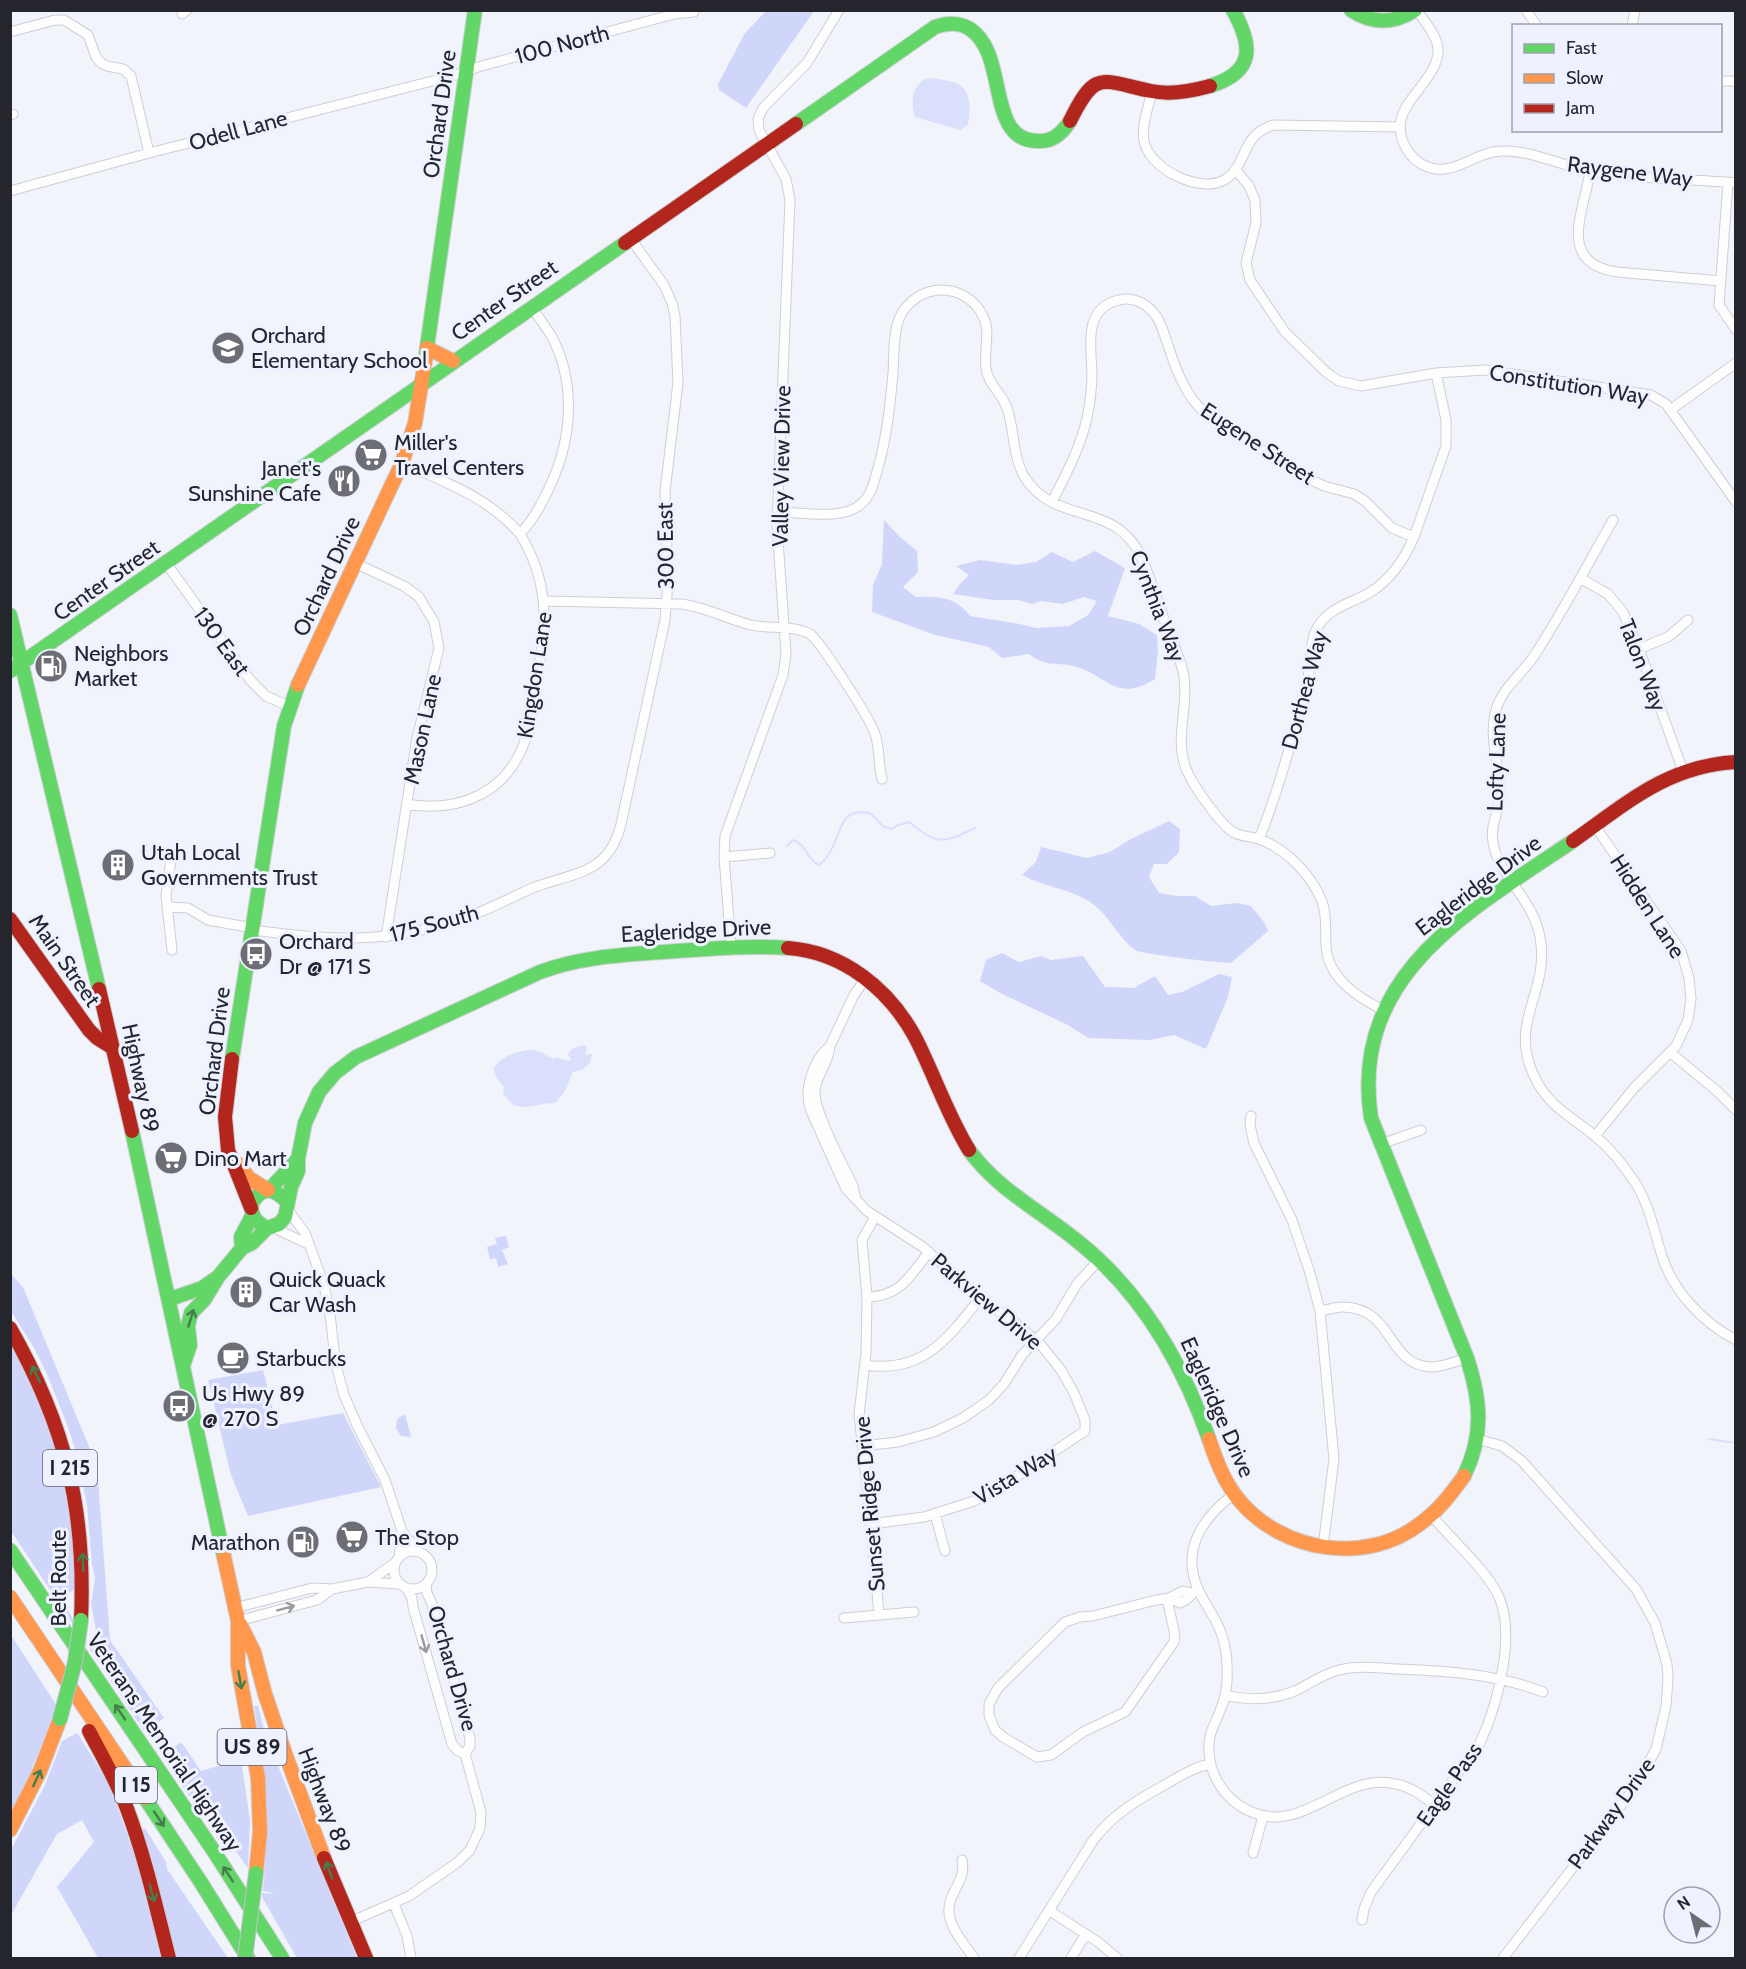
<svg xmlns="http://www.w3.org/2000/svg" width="1746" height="1969" viewBox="0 0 1746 1969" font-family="Cabin,sans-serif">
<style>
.green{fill:#d0d6fa}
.water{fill:#dadffc}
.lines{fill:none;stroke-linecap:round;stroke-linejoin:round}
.stream{stroke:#dadffc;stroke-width:2}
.street-casing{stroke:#cecfd5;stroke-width:11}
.fast-casing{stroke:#cecfd5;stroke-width:16}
.slow-casing{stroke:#cecfd5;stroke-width:16}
.jam-casing{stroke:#cecfd5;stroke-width:16}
.street{stroke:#fdfdfe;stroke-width:9}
.fast{stroke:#63d668;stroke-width:14}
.slow{stroke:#ff974d;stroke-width:14}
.jam{stroke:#b3261e;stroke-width:14}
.fast-bridge-casing{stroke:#c0c2cd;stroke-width:16;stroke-linecap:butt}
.fast-bridge{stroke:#63d668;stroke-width:14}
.oneway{stroke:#447e4a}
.oneway2{stroke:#9c9ca0}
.labels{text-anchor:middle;stroke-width:6;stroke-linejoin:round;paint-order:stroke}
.shield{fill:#eef1ff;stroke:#61636c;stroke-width:1.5}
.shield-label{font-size:21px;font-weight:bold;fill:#25262d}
.street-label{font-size:22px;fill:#25262d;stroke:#eef1ff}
.poi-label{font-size:22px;fill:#25262d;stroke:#eef1ff;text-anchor:start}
</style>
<rect width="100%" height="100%" fill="#f2f4fb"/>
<!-- green -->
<path class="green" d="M767,10L814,11L746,108L719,90L718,84L745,33Z
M884,520L900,537L917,551L918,572L903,587L916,597C939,596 956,597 970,616L1020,624L1036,628L1069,626L1088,615L1097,601L1084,597L1063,604L1041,601L1032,604L1018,600H993L953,594L959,585L969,575L956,566L980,560L1017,565L1036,562L1052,552L1073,562L1095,551L1125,568L1108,616L1139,624L1157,635L1158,651L1155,679C1115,704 1107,674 1073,666C1055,662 1045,667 1029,654L1002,658L989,647L932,634L872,612L873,585L882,564Z
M1169,821L1180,829L1179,852L1167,864H1154L1149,877L1159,893L1177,896H1195L1211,906L1236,903L1251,906L1264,922L1268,931L1231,963C1219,963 1141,954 1135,950C1116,936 1109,913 1087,900C1066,888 1042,886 1022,875L1036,862L1041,847L1087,858L1110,852L1129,840Z
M1002,953L1019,962L1041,956L1051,960L1083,956L1105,987L1134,988L1155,976L1168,995L1182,992L1219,974L1232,977L1228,997L1206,1049L1174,1035L1150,1040L1088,1038L1068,1025L1002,994L980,981L986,960Z
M506,1236L509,1247L502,1250L508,1264L498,1267L496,1258L490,1259L487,1247L497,1244L495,1238Z
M11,1274L23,1287L97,1466L110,1640L164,1718L144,1731L11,1531L10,1342C54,1418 72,1500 76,1588L61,1599L87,1642L92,1648H97L99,1646L91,1604L95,1579L92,1564L87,1506L76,1452L68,1427L47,1374L34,1348L11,1311Z
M263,1370L277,1425L343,1413L381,1487L248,1516L231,1475L208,1380Z
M405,1414L411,1437L401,1436L396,1428L397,1419Z
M11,1635L57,1706L29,1776L11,1813Z
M258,1705L265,1734L357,1958H297L262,1897V1893L276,1894L263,1891C269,1823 265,1774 254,1706Z
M77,1733L108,1781L135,1855L162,1958H98L57,1887L94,1842L82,1820L57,1834L11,1915V1850L45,1785L62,1741Z
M181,1742L201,1771L241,1759L250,1820L248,1868L225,1837L219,1841L162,1756Z
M145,1828L166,1862L167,1869L228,1958H174L141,1830Z"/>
<!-- water -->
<path class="water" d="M927,78C963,81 974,86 968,125L960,130L915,117C910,102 912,85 927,78Z
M584,1045L587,1047L585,1055L592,1054C591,1066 584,1070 573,1072L565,1091L555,1103C533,1103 515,1117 503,1092L504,1087C499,1080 495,1078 494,1068C500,1057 524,1047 537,1051C543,1052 547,1057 554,1059L556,1057L569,1061L571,1059L568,1054C572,1047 577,1047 584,1045Z"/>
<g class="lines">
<!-- stream -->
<path class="stream" d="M787,846L793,840C806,844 807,860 819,865C837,852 837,823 850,815C856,811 864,812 870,813L884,827L892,829L898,825L909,822C938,845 942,844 975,828
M1709,1439L1736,1443"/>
<!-- street casing -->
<g class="street-casing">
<path id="street" d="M1416,10C1446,47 1445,56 1416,93C1410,101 1403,109 1401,120C1397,139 1410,161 1428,167C1454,177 1476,151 1502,151C1532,150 1561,166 1590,171C1636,179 1688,179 1736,183
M1526,10L1537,26
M182,14L187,10
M1632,26L1635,10
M10,32L55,20H64L88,35L96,57L101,63L107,66L123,69L131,76L149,153
M1720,81H1736
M1152,91C1149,106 1141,125 1144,141C1149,169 1201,195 1226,179C1248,164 1240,136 1273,125L1400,127
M10,115L13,114
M1235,169L1249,186L1255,200L1256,223L1246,263L1250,280L1285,332L1327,373L1339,381L1361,386L1436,373L1485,370L1651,395L1666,404L1736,502
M1590,171C1585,209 1555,263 1617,272L1721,281
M1728,182L1719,305L1736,330
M10,191L149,153L456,75L478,67L674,14L694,12
M1670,410L1736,363
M402,463C445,482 488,497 520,534
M1052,502C1066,474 1080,449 1087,418C1090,403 1092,388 1092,373C1091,346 1083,308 1119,300C1131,297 1144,302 1152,311C1162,321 1164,336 1169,348C1177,373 1187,398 1207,415L1303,476L1324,486L1354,494L1365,501L1392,528L1414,537
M777,512C801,512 843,521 861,504C872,495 874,481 878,468C887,436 890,406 893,373C894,356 893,335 899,319C906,302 923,290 942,290C957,290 972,298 980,311C993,330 983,348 986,368C988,385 1002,393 1007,408C1015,431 1012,456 1025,478C1056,525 1110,501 1139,552C1150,576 1158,601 1166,625C1172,641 1181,659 1184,676C1189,710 1172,743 1189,775C1195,788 1221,825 1233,832C1241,837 1250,836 1259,839C1282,847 1304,868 1316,889C1328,909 1325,923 1326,946C1328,978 1357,997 1383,1010
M1613,520C1587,565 1563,612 1534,656C1522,674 1502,688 1496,710C1488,738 1500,766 1500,795C1499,811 1490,825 1493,842C1498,878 1537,900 1541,944C1547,997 1506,1025 1537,1082C1552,1109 1574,1118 1596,1137C1612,1150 1625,1167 1636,1184C1650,1207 1654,1231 1662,1256C1673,1291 1703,1323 1736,1340
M166,563L251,681L266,696L289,706
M355,563L404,586L419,597L434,622L439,648L417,738L386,937
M1580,578L1608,594L1623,612L1639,649L1683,771
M545,601L681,604C706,607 727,619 751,625C769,629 793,625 810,634C820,641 871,720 875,734C880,748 878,764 882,779
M1639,649L1668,637L1688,620
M406,804C460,813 508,793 526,738C533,720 534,699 537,680C546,624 551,585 520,534C534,519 542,503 551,484C572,438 576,383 552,337C546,327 538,317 532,307
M1595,826L1681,951L1689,978L1691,999L1688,1020L1676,1046L1634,1088L1595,1136
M1259,839C1280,787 1294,732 1308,677C1312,661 1309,643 1317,628C1329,607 1350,604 1369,593C1391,580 1404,560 1414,537L1446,446V420L1436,373
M724,857L770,853
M167,907L188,908L208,920L253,928
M252,930C332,940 386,945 464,918C489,910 511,897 535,887C576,872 609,874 621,824L665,620L668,583L665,491L678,383L675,316L672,303L664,285L630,238
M731,946L724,857L725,836L783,675L786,654L777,526L790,200L786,179L759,130L758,119L763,108L807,63L839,10
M172,950L166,896L172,852
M830,1046C813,1060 803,1090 811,1111L846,1189L867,1211L923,1247L970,1290L1018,1325L1041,1345L1061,1370L1074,1393L1085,1420V1431L1005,1484L974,1501L924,1517L871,1524
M1671,1053L1718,1092L1736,1110
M1251,1116L1250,1125L1254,1143L1292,1220L1310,1273L1320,1311L1334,1459L1323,1547
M1381,1144L1421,1130
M856,1199L853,1186C843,1165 813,1110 815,1090C817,1074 829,1063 830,1046L854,995L866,978
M288,1210L305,1233L323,1282L329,1307L336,1365L344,1395L357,1425L385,1480L402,1531L418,1552
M875,1217L862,1240L867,1297L866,1353L859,1415L871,1524L879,1615
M272,1227L308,1244
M867,1297C900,1297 910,1276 929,1252
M1320,1311C1327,1310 1335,1307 1343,1307C1395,1308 1386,1365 1431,1367C1443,1367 1455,1362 1467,1358
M865,1365C922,1374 948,1339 980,1298
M1477,1439L1502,1446L1522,1461L1636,1589L1655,1623L1667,1664L1668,1679L1666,1706L1656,1749L1635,1787L1503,1958
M862,1446L898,1442L934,1432L963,1418L989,1400L1004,1384L1022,1355L1056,1319L1077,1284L1099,1260
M1234,1494C1202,1518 1180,1551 1199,1591C1202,1598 1206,1604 1210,1611C1221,1628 1227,1647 1227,1667C1228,1682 1226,1697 1220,1711C1217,1719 1212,1728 1210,1736C1204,1769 1223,1801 1254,1813C1305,1833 1344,1771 1396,1784C1411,1787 1423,1796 1435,1805
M935,1514L945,1551
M394 1570a19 19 0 1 1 38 0a19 19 0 1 1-38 0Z
M399,1558L402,1531
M368,1582L400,1584
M426,1584L427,1593L432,1604L470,1738V1746L465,1754
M1169,1598L1180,1603L1186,1600L1194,1592
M1167,1599L1175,1635L1174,1642L1125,1712L1083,1732L1051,1755L1037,1757L1003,1737L995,1730L989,1715V1704L998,1688L1065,1622L1080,1617L1093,1616L1152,1601L1169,1598L1183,1591L1191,1593
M235,1608L312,1588L332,1589L368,1582L395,1563
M844,1618L914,1612
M238,1621L317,1600L332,1589
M1225,1695C1250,1701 1274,1700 1297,1690C1311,1683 1323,1674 1339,1670C1358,1665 1378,1668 1398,1669C1447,1671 1497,1674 1543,1692
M1253,1853L1263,1816
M962,1860C967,1881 947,1893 949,1913C951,1930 965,1945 974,1958
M394,1904L407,1936L411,1958
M1050,1911L1098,1942L1117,1958
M1362,1920L1364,1909L1371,1892L1480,1743C1498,1704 1518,1629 1496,1591C1480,1564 1452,1540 1432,1516
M350,1922L409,1896L458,1862L470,1850L480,1828L481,1812L465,1754L458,1751L452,1744L413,1607L412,1598L407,1589
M1019,1958L1092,1842C1112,1814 1139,1799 1168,1783C1182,1775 1195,1767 1210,1764
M1071,1958L1086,1934"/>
</g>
<!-- fast casing -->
<g class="fast-casing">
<path id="fast" d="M1351,10C1372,24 1394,24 1415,10
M1210,86C1255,72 1253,46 1233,10
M796,124L935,27C948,23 959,22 970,29C1010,55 984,144 1041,141C1054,141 1063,132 1070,121
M425,361L475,10
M10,615L99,989
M10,671L625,243
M232,1059L284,726L298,685
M132,1131L224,1557
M969,1150C997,1189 1039,1210 1076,1240C1141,1291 1182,1362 1209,1439
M269,1190L298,1159
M287,1202C275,1189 263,1185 252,1203C250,1216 256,1222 267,1228L279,1224L285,1217L291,1187L298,1171V1159L305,1123L319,1092L335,1073L356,1057L540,972C580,957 621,955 663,952C705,949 746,945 788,948
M242,1248L241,1237L252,1216
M170,1299L202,1288L218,1277L242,1248L252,1243L267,1228
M184,1363L190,1345L188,1326L191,1313L204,1300L218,1277
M1464,1476C1484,1435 1481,1401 1467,1358L1371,1118C1349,974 1471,910 1573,841
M10,1550L213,1850L282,1958
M145,1798L200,1881L248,1958"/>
</g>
<!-- slow casing -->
<g class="slow-casing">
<path id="slow" d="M427,348L453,361
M298,685L402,463L415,423L425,361
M238,1164L249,1178L268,1190
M1209,1439C1216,1460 1224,1482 1239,1500C1282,1552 1367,1566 1421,1523C1439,1510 1451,1494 1464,1476
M224,1557L238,1621V1666L258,1778L260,1832L256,1873
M10,1597L145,1798
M240,1624L254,1652L265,1694L286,1756L324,1858
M10,1830L40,1771L60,1719"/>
</g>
<!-- jam casing -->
<g class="jam-casing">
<path id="jam" d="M1070,121C1096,68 1101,81 1151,91C1170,95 1192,91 1210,86
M625,243L796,124
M1573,841C1627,803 1667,766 1736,762
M10,919L89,1030L97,1038L113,1048
M788,948C843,952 889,989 915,1037C934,1074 947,1114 969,1150
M99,989L132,1131
M232,1059L225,1117L228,1150L251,1208
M10,1328C65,1425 86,1508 81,1620
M89,1731C102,1756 116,1780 126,1806C145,1856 156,1907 169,1958
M324,1858L366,1958"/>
</g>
<!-- street -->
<use href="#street" class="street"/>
<!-- fast -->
<use href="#fast" class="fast"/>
<!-- slow -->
<use href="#slow" class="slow"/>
<!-- jam -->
<use href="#jam" class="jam"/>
<!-- fast-bridge casing -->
<g class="fast-bridge-casing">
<path id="fast-bridge" d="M60,1719L75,1662L81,1620
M245,1958L256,1873"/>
</g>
<!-- fast-bridge -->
<use href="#fast-bridge" class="fast-bridge"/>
</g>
<!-- one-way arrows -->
<defs><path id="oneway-shaft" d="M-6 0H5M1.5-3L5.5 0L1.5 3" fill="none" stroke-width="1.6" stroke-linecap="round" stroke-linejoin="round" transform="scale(1.5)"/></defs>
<g class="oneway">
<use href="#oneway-shaft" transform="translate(191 1318) rotate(-73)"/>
<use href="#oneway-shaft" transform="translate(36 1374) rotate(-116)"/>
<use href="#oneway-shaft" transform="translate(83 1562) rotate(-92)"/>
<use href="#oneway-shaft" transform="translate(240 1680) rotate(80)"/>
<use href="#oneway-shaft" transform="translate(120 1712) rotate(-124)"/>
<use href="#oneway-shaft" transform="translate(37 1778) rotate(-65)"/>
<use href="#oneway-shaft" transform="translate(159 1819) rotate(56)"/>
<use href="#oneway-shaft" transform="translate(329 1870) rotate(-110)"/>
<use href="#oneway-shaft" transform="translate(228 1874) rotate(-123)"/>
<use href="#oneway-shaft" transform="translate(152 1893) rotate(75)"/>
</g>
<g class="oneway2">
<use href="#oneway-shaft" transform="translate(286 1608) rotate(-15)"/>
<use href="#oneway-shaft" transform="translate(424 1644) rotate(74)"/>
</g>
<!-- icons -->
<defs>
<g id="school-disc" transform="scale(1.725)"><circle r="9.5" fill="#6d6e75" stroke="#eef1ff"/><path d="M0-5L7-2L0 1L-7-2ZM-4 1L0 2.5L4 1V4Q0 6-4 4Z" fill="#fff"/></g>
<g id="supermarket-disc" transform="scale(1.725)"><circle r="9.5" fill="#6d6e75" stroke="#eef1ff"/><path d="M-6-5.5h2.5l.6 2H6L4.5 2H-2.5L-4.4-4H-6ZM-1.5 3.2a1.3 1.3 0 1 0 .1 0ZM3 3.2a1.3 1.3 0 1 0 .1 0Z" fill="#fff"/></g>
<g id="restaurant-disc" transform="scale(1.725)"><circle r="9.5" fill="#6d6e75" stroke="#eef1ff"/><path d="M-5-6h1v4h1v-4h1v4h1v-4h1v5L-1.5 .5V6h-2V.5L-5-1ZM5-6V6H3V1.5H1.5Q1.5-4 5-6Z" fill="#fff"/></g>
<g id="fuel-disc" transform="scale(1.725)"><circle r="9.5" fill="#6d6e75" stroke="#eef1ff"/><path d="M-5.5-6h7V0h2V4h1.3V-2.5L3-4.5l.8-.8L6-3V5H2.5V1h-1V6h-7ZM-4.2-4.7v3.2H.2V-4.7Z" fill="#fff"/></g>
<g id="building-disc" transform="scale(1.725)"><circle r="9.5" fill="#6d6e75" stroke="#eef1ff"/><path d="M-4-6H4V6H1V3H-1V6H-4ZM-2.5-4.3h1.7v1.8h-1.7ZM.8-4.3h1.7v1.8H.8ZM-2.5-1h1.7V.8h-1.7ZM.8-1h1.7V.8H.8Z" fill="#fff"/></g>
<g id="bus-disc" transform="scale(1.725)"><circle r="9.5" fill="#6d6e75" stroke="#eef1ff"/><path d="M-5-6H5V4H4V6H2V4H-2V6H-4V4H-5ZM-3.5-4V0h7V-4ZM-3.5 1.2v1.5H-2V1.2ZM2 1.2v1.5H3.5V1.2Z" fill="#fff"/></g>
<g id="cafe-disc" transform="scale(1.725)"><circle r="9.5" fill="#6d6e75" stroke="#eef1ff"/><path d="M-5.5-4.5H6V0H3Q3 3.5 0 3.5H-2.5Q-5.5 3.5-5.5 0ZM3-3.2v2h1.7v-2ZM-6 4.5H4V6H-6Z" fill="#fff"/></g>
</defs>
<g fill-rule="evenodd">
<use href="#school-disc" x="228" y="348"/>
<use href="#supermarket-disc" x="371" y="455"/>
<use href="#restaurant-disc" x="344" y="481"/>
<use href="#fuel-disc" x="51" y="666"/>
<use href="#building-disc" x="118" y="865"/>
<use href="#bus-disc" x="256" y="954"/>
<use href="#supermarket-disc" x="171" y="1158"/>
<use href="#building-disc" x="246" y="1292"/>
<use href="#cafe-disc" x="233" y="1358"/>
<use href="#bus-disc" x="179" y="1406"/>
<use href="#supermarket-disc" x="352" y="1537"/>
<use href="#fuel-disc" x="303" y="1542"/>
</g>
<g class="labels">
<!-- shield labels -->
<g class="shield">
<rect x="43" y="1450" width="54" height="36" rx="4.5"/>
<rect x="217.5" y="1729" width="69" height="36" rx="4.5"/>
<rect x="115" y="1767" width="42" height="36" rx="4.5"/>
</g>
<g class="shield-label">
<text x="70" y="1475">I 215</text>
<text x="252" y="1754">US 89</text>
<text x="136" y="1792">I 15</text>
</g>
<!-- street labels -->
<g class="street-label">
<text transform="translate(562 44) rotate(-15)" y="8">100 North</text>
<text transform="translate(439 114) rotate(-82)" y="8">Orchard Drive</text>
<text transform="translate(238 130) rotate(-15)" y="8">Odell Lane</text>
<text transform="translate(1630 171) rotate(7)" y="8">Raygene Way</text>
<text transform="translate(504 300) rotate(-35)" y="8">Center Street</text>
<text transform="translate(1569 384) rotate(9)" y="8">Constitution Way</text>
<text transform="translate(1258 443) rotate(33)" y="8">Eugene Street</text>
<text transform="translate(781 466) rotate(-89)" y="8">Valley View Drive</text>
<text transform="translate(665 546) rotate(-91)" y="8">300 East</text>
<text transform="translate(326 576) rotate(-65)" y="8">Orchard Drive</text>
<text transform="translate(106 580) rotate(-35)" y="8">Center Street</text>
<text transform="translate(1158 606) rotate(69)" y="8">Cynthia Way</text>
<text transform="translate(222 641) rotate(54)" y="8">130 East</text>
<text transform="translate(1643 665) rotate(69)" y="8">Talon Way</text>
<text transform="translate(534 675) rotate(-81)" y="8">Kingdon Lane</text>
<text transform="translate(1304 690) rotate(-75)" y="8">Dorthea Way</text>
<text transform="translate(422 729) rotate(-78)" y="8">Mason Lane</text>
<text transform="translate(1496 762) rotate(-88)" y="8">Lofty Lane</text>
<text transform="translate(1478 885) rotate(-37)" y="8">Eagleridge Drive</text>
<text transform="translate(1648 906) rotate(57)" y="8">Hidden Lane</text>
<text transform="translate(434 923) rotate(-15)" y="8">175 South</text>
<text transform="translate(696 930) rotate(-3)" y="8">Eagleridge Drive</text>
<text transform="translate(65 960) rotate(55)" y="8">Main Street</text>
<text transform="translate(214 1051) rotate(-83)" y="8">Orchard Drive</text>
<text transform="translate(141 1078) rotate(78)" y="8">Highway 89</text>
<text transform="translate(987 1301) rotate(40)" y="8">Parkview Drive</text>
<text transform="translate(1218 1407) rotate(66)" y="8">Eagleridge Drive</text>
<text transform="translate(1015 1475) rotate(-31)" y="8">Vista Way</text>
<text transform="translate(869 1504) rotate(-95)" y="8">Sunset Ridge Drive</text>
<text transform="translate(58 1578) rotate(-90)" y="8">Belt Route</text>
<text transform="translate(453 1668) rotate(74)" y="8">Orchard Drive</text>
<text transform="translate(165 1742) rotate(56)" y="8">Veterans Memorial Highway</text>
<text transform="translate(1449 1784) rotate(-55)" y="8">Eagle Pass</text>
<text transform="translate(325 1800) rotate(69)" y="8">Highway 89</text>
<text transform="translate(1611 1813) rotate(-54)" y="8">Parkway Drive</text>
</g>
<!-- poi labels -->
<g class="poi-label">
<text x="251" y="343">Orchard<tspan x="251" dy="25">Elementary School</tspan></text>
<text x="394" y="450">Miller's<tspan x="394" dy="25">Travel Centers</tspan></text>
<text x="321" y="476" text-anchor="end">Janet's<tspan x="321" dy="25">Sunshine Cafe</tspan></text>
<text x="74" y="661">Neighbors<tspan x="74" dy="25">Market</tspan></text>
<text x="141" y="860">Utah Local<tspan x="141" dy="25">Governments Trust</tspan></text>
<text x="279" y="949">Orchard<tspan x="279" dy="25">Dr @ 171 S</tspan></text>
<text x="194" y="1166">Dino Mart</text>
<text x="269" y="1287">Quick Quack<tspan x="269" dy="25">Car Wash</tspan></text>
<text x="256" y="1366">Starbucks</text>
<text x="202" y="1401">Us Hwy 89<tspan x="202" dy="25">@ 270 S</tspan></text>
<text x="375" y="1545">The Stop</text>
<text x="280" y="1550" text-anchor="end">Marathon</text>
</g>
</g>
<!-- border -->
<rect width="1746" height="1969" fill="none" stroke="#25262d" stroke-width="24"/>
<!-- legend -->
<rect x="1512" y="24" width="210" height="108" fill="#eef1ff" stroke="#9ea0ab" stroke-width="1.5"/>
<rect x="1524" y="44" width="30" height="9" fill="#63d668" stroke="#9ea0ab" stroke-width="1.5"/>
<text x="1566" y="54" font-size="18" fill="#25262d">Fast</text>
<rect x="1524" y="74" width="30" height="9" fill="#ff974d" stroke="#9ea0ab" stroke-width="1.5"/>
<text x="1566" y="84" font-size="18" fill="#25262d">Slow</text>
<rect x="1524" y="104" width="30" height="9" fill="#b3261e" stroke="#9ea0ab" stroke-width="1.5"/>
<text x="1566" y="114" font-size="18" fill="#25262d">Jam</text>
<!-- north arrow -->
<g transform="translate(1692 1915) rotate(325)"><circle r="28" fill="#eef1ff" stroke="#9ea0ab" stroke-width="1.5"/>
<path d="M0-4.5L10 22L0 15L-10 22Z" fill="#6d6e75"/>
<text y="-9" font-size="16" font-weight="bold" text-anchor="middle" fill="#25262d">N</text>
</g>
</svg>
